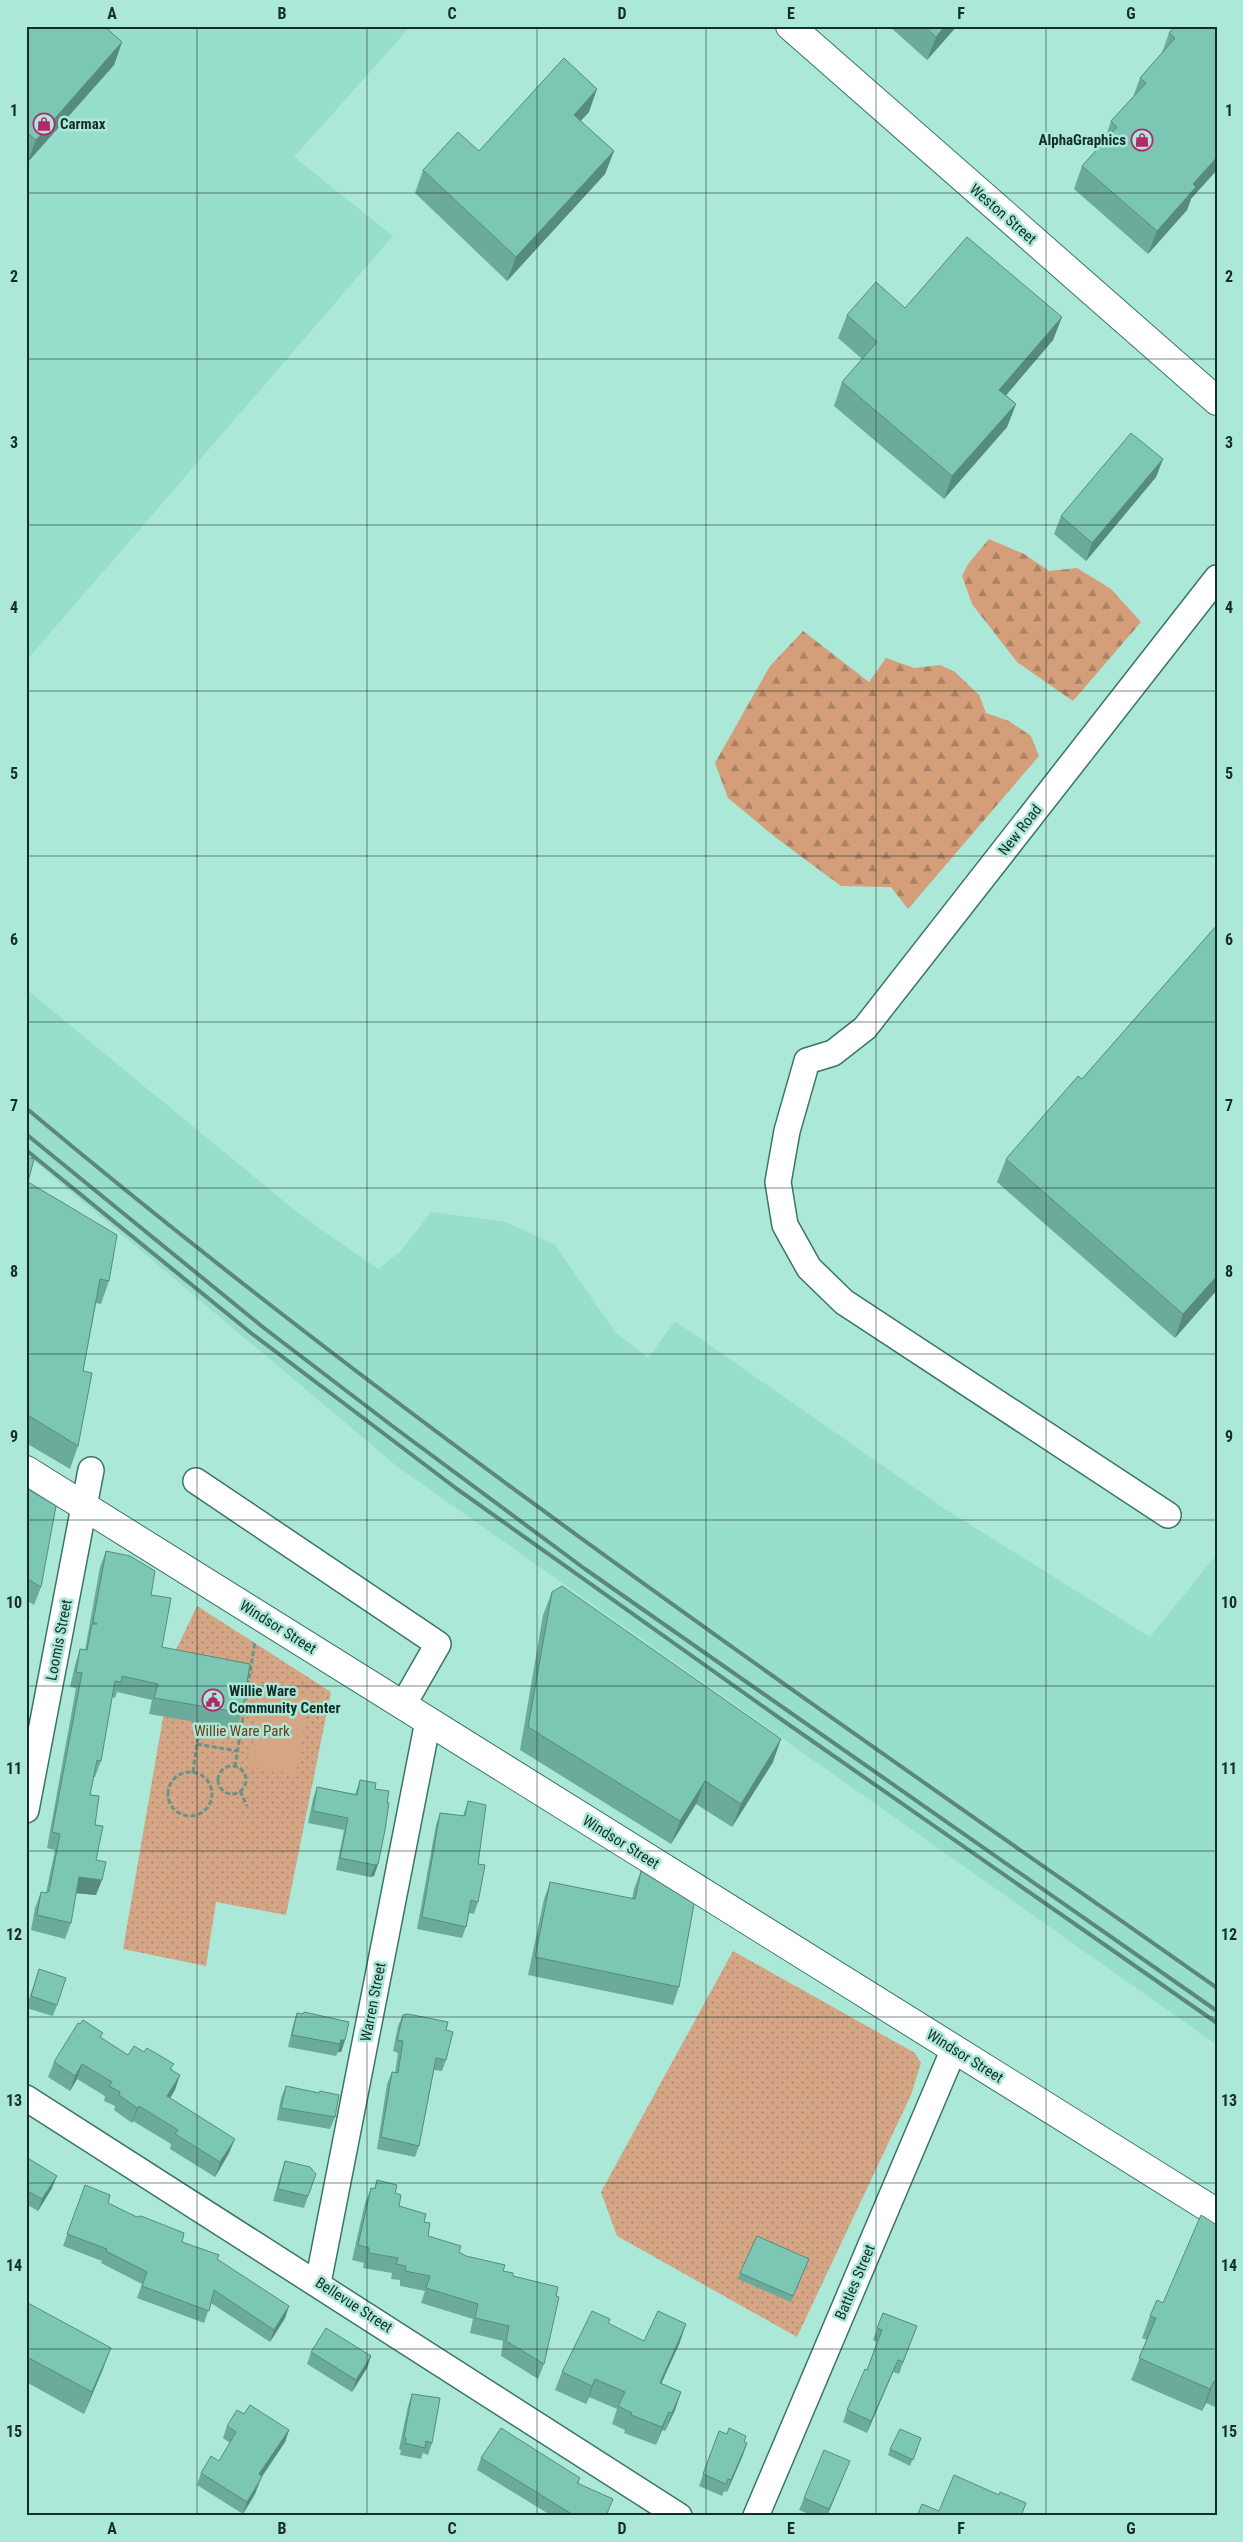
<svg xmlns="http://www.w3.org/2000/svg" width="1243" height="2542" viewBox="0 0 1243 2542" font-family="'Roboto Condensed',sans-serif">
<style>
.built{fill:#98decd}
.forest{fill:url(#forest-firs)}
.park{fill:url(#park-dots)}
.pitch{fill:#d4a685}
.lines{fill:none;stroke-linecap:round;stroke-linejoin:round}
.minor-casing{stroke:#3a7568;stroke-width:28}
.major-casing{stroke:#3a7568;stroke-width:30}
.path{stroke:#679388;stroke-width:3;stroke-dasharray:5 2.5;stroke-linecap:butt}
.minor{stroke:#fff;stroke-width:25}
.major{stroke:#fff;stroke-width:28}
.rail{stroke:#5c877c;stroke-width:4}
.wall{fill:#6bab9b}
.shaded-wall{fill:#578b7e}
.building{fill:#7cc7b4;stroke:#578b7e}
.grid{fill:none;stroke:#152e28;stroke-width:1;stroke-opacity:0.55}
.labels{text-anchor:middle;stroke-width:5;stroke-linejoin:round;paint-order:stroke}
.poi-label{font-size:15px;font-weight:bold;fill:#152e28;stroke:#abe8d8;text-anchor:start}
.street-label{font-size:15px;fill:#152e28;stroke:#abe8d8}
.park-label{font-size:15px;fill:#6d3c11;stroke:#abe8d8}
.neatline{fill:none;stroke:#152e28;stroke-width:2}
.grid-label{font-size:16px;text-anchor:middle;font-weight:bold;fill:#152e28}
</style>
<defs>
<pattern id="forest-firs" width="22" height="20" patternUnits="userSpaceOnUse" patternTransform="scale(1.25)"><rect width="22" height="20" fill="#d39e79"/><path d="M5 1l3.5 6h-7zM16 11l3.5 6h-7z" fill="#aa8163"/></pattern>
<pattern id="park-dots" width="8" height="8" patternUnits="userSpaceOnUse" patternTransform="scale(1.25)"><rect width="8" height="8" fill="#d4a685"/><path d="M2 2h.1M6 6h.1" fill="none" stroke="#ab886d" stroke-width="1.8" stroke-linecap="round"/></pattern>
</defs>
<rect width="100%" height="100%" fill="#abe8d8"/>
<!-- built -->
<path class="built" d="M26,26H411L294,157L393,236L26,661Z
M26,989L302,1216L378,1269L401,1251L431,1212L506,1222L555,1245L615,1332L648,1358L675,1321L942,1507L1150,1637L1217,1554V2045L398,1467L26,1154Z"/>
<!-- forest -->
<path class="forest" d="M989,539L1024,554L1049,571L1077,568L1111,589L1141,622L1073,701L1017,662L972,604L962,576L968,564Z
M803,631L869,682L886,658L914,668L940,665L955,672L979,695L986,713L1009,721L1031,736L1039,756L908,909L891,887L841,886L775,837L728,798L715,763L770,666Z"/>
<!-- park -->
<path class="park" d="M197,1606L331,1692L286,1915L216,1902L206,1966L123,1949L174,1654Z
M733,1951L915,2053L921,2063L911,2095L797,2337L617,2236L601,2192Z"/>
<!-- pitch -->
<path class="pitch" d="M262,1688L309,1697L296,1775L249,1766Z"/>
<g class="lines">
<!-- minor casing -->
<g class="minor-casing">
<path id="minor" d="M196,1481L438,1644L403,1705
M1168,1515L844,1302L809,1268L785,1225L778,1182L787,1131L807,1061L833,1053L865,1028L1217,578
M26,1810L91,1470
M26,2098L679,2516
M318,2283L428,1721
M756,2516L954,2049"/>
</g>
<!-- major casing -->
<g class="major-casing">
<path id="major" d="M790,26L1217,401
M26,1470L1217,2213"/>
</g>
<!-- path -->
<path class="path" d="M245,1705L254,1707
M197,1744L237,1751
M218 1780a14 14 0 1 1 28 0a14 14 0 1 1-28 0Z
M235,1767L255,1641
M168 1794a22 22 0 1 1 44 0a22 22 0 1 1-44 0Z
M193,1772L200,1723
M240,1791L247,1806"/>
<!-- minor -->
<use href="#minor" class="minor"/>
<!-- major -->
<use href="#major" class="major"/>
<!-- rail -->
<path class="rail" d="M26,1108C405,1426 813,1704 1217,1988
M26,1134L264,1328L395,1428L585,1569L1217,2011
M26,1150L251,1333L457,1489L785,1722L1217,2023"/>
</g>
<!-- wall -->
<path class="wall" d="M26,26L122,42L114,65L27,163H26Z
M889,26H957L927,60Z
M1175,26L1191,199L1187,210L1148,254L1074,189L1082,166L1104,142L1111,121L1133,97L1140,78L1162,53L1169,33Z
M589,112L580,121L614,151L605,174L507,281L415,193L423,170L479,151Z
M905,308L1062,317L1053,340L1006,395L1016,404L1007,427L944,499L834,406L842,382L862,359L838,338L847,315Z
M1163,459L1156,477L1086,561L1054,534L1061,516Z
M1217,925V1290L1175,1338L997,1182L1006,1159L1082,1079Z
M26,1157L28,1182L109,1281L101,1304L96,1303L83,1371L78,1446L70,1469L26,1443Z
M26,1488L41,1587L34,1605L26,1600Z
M106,1551L151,1595L162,1647L242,1713L236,1729L149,1714L152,1700L117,1692L115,1698L112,1697L101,1761L95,1777H94L90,1795L95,1825L96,1895L76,1893L71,1923L65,1939L31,1930L35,1908L41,1892L46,1893L55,1850L47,1848L76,1688L70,1687L75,1665L80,1649L85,1650L100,1567Z
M552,1592L773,1762L732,1827L696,1804L671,1844L520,1750L543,1615Z
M360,1780L375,1789L387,1803L378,1864L374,1876L370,1877L336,1870L344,1830L308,1823L313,1799L317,1787L355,1794Z
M468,1801L478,1864V1902L474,1914L469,1913L466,1927L462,1938L417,1929L436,1825L440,1813L463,1816Z
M641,1871L679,1987L673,2005L528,1975L544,1899L550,1882L632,1899L634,1889Z
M39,1969L57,2005L53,2016L26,2008Z
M297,2013L345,2040L341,2052H338L336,2056L288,2047L293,2025Z
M403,2015L446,2030V2060L442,2071L434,2070L419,2146L415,2157L377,2149L387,2084L392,2072L395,2073L398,2053L393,2051L398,2026Z
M101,2038L128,2055L172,2069L175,2090L170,2098L229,2153L215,2177L170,2149L171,2144L133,2121L132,2123L114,2110L115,2106L104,2101L105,2096L77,2079L70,2091L48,2077L54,2062Z
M286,2086L319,2093L320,2091L335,2117L330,2129L277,2120L281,2098Z
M26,2157L52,2188L38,2211L26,2204Z
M285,2161L316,2174L304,2208L273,2201L281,2173Z
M377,2180L395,2193L399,2206L424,2222L428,2236L466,2256L503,2271L513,2276L544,2364L538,2379L501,2356L503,2341L470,2333L473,2319L421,2303L425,2291L400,2286V2280L391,2279L392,2273L363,2268L364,2263L352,2260L365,2203L371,2188L374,2189Z
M85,2185L108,2203L217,2260L289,2306L285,2318L270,2342L211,2303L204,2323L137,2298L142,2284L101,2263L102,2261L63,2246Z
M1217,2225V2408L1206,2403L1202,2411L1131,2380L1147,2340L1142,2338L1150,2316L1163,2303Z
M809,2259L791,2302L738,2279L740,2273Z
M26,2302L103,2369L84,2414L26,2382Z
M883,2313L917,2326L899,2374L893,2372L867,2433L843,2422L847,2410L867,2370L877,2342L873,2340Z
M608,2324L644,2341L680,2342L661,2383L681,2392L675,2410L665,2431L662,2430L656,2445L624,2433L625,2430L612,2424L617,2409L589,2397L586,2404L555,2390L562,2372Z
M311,2352L371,2356L367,2368L352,2392L307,2364Z
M412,2394L432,2443L428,2455L423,2453L421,2459L400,2455L401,2450L399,2449L408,2406Z
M244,2414L289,2430L285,2442L262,2477L255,2494L243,2514L197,2485L201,2473L219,2461L230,2443L223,2438L227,2426Z
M719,2431L744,2442L743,2455L727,2492L724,2491L722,2496L699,2486Z
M921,2438L910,2466L888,2455L890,2449Z
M481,2458L580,2478L578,2484L606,2516H552L477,2470Z
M845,2473L827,2516H813L799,2510L804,2498Z"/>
<!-- shaded-wall -->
<path class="shaded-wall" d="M945,26H957L927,60L936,37Z
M122,42L114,65L27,163L36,140Z
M597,89L589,112L565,138L574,115Z
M614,151L605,174L507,281L516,257Z
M1217,157V170L1191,199L1187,210L1148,254L1157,231L1193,184Z
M1062,317L1053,340L991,413L999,390Z
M1016,404L1007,427L944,499L952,476Z
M1163,459L1156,477L1086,561L1092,543Z
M1217,1276V1290L1175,1338L1183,1314Z
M781,1739L773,1762L732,1827L741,1804Z
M705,1781L696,1804L671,1844L680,1821Z
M378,1864L374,1876L370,1877L375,1865Z
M79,1877L102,1880L96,1895L73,1893Z
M341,2040H345L341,2052H338Z
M82,2064L77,2079L70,2091L75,2076Z
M180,2075L175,2090L162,2111L167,2096Z
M139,2106L133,2121L132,2123L137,2108Z
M235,2139L229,2153L215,2177L220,2162Z
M57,2176L52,2188L38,2211L42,2199Z
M289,2306L285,2318L270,2342L274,2330Z
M686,2324L680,2342L654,2400L660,2383Z
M111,2348L103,2369L84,2414L92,2392Z
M371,2356L367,2368L352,2392L356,2380Z
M898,2360L893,2372L867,2433L871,2421Z
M595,2379L589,2397L586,2404L592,2386Z
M1214,2381L1206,2403L1202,2411L1210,2389Z
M681,2392L675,2410L665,2431L672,2413Z
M669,2412L662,2430L656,2445L662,2427Z
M289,2430L285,2442L255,2486L259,2474Z
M747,2443L743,2455L727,2492L731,2480Z
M850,2461L845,2473L827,2516L829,2509Z
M259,2482L255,2494L243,2514L247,2502Z"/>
<!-- building -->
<path class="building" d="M26,26H104L122,42L36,140L26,132Z
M924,26H945L936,37Z
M1175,26H1217V157L1193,184L1196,187L1157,231L1082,166L1117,127L1111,121L1146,83L1140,78L1175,38L1169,33Z
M564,58L597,89L574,115L614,151L516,257L423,170L458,132L479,151Z
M967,237L1062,317L999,390L1016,404L952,476L842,382L877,342L847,315L876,282L905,308Z
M1131,433L1163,459L1092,543L1061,516Z
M1217,925V1276L1183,1314L1006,1159L1078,1076L1082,1079Z
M26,1157L34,1159L28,1182L117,1235L109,1281L100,1279L83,1371L92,1373L78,1446L26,1414Z
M26,1488L56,1506L41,1587L26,1578Z
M106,1551L130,1556L155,1571L151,1595L171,1598L162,1647L250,1664L242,1713L154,1698L158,1684L122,1676L121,1682L115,1681L101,1761L97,1760L90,1795L99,1796L95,1825L103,1826L96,1860L106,1862L102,1880L79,1877L71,1923L37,1915L41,1892L47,1893L49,1891L60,1834L52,1832L82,1673L76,1672L80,1649L87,1650L92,1624H97L93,1622Z
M562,1586L781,1739L741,1804L705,1781L680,1821L528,1727L552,1592Z
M26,1615L29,1616L26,1627Z
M360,1780L376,1783L375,1789L389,1791L387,1803H389L385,1830L378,1864L375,1865L340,1858L348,1818L313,1811L317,1787L357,1795Z
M468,1801L486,1805L478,1864L485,1865L478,1902L471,1900L466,1927L422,1917L440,1813L465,1816Z
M641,1871L694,1904L679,1987L535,1957L550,1882L635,1899Z
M39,1969L66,1978L57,2005L31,1996Z
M304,2012L349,2022L345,2040H341L340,2044L292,2035L297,2013L303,2014Z
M408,2014L448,2022L446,2030L453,2032L446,2060L436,2058L419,2146L381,2137L392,2072L398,2073L403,2041L397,2040L403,2015Z
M83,2020L103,2033L100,2037L128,2055L134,2046L144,2052L147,2048L174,2064L170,2069L180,2075L167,2096L235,2139L220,2162L175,2134L178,2130L139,2106L137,2108L119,2095L120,2092L109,2086L112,2082L82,2064L75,2076L54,2062L78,2023L80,2024Z
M286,2086L319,2093L320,2091L339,2095L335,2117L281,2108Z
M26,2157L57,2176L42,2199L26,2190Z
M285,2161L310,2167L316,2174L308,2196L278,2189Z
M377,2180L397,2185L395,2193L401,2195L399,2206L426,2214L424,2222L430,2223L428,2236L461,2246L459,2252L466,2256L505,2265L503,2271L513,2273V2276L558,2287L556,2296L559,2297L544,2364L506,2341L509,2326L475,2318L478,2304L426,2288L430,2276L405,2271L406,2266L396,2264L398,2258L369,2253V2248L358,2245L371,2188L375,2189Z
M85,2185L110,2195L108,2203L137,2217L141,2216L184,2233L182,2242L219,2255L217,2259L289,2306L274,2330L214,2290L209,2311L142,2286L147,2272L106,2251L107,2249L67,2234Z
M1201,2215L1217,2225V2382L1214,2381L1210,2389L1139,2358L1156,2318L1150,2316L1157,2300L1163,2303Z
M757,2236L809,2259L793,2296L740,2273Z
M26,2302L111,2348L92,2392L27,2357L26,2358Z
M592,2311L610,2319L608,2323L644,2341L658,2311L686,2324L660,2383L681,2392L672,2413L669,2412L662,2427L631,2415L632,2413L618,2406L625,2392L595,2379L592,2386L562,2372Z
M883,2313L917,2326L903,2362L898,2360L871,2421L847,2410L865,2369L867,2370L882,2330L877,2328Z
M326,2328L371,2356L356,2380L311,2352Z
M412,2394L440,2398L432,2443L426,2441L425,2448L405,2443L406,2438L404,2437Z
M250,2405L289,2430L259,2474L262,2476L259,2482L247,2502L201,2473L211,2456L219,2461L236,2432L227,2426L237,2410L244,2414Z
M501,2428L580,2478L577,2483L613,2499L606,2516H575L481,2458Z
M729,2428L746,2436L744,2442L747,2443L731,2480L728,2479L726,2484L703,2474L719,2431L727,2434Z
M900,2429L921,2438L913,2460L890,2449Z
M824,2450L850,2461L829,2509L804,2498Z
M954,2475L999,2495L1000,2492L1026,2503L1021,2516H917L922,2504L939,2511Z
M882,2513L888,2516H881Z"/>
<!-- grid -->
<path class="grid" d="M197,26V2516M367,26V2516M537,26V2516M706,26V2516M876,26V2516M1046,26V2516M26,193H1217M26,359H1217M26,525H1217M26,691H1217M26,856H1217M26,1022H1217M26,1188H1217M26,1354H1217M26,1520H1217M26,1686H1217M26,1851H1217M26,2017H1217M26,2183H1217M26,2349H1217"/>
<!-- icons -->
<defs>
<g id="shop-ring" transform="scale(1.125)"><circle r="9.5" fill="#abe8d8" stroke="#b1296b" stroke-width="1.5"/><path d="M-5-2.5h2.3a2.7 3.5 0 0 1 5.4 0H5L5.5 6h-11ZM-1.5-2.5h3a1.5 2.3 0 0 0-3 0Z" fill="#b1296b"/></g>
<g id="civic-ring" transform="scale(1.125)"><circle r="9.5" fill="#abe8d8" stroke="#b1296b" stroke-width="1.5"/><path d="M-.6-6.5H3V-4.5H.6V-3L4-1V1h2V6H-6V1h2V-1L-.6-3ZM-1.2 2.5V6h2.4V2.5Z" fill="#b1296b"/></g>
</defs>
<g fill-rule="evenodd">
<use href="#shop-ring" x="44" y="124"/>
<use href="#shop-ring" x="1142" y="140"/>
<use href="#civic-ring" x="213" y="1700"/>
</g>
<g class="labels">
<!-- poi labels -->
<g class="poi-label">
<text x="60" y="129">Carmax</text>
<text x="1126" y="145" text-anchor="end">AlphaGraphics</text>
<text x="229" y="1696">Willie Ware<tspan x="229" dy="17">Community Center</tspan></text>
</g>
<!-- street labels -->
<g class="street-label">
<text transform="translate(1003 214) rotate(41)" y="5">Weston Street</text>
<text transform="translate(1020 830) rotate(-52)" y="5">New Road</text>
<text transform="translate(278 1627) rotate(32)" y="5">Windsor Street</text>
<text transform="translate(59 1640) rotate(-79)" y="5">Loomis Street</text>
<text transform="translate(621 1842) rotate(32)" y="5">Windsor Street</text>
<text transform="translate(373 2002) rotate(-79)" y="5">Warren Street</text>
<text transform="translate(965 2056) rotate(32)" y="5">Windsor Street</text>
<text transform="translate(855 2282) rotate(-67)" y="5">Battles Street</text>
<text transform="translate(354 2305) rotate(33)" y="5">Bellevue Street</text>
</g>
<!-- park labels -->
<g class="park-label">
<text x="242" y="1736">Willie Ware Park</text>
</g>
</g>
<!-- border -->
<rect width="1243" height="2542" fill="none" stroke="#abe8d8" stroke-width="55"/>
<rect x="28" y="28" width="1188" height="2486" class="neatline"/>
<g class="grid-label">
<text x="112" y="19">A</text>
<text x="282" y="19">B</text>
<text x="452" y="19">C</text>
<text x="622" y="19">D</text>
<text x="791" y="19">E</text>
<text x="961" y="19">F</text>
<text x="1131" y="19">G</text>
<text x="14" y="116">1</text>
<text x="1229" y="116">1</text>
<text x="14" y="282">2</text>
<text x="1229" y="282">2</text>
<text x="14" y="448">3</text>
<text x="1229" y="448">3</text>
<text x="14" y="613">4</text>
<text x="1229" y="613">4</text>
<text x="14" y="779">5</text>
<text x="1229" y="779">5</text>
<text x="14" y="945">6</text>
<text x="1229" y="945">6</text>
<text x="14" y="1111">7</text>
<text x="1229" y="1111">7</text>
<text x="14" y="1277">8</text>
<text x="1229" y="1277">8</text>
<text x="14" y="1442">9</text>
<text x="1229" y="1442">9</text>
<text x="14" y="1608">10</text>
<text x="1229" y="1608">10</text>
<text x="14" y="1774">11</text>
<text x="1229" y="1774">11</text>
<text x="14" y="1940">12</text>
<text x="1229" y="1940">12</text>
<text x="14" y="2106">13</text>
<text x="1229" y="2106">13</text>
<text x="14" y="2271">14</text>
<text x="1229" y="2271">14</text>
<text x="14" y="2437">15</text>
<text x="1229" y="2437">15</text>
<text x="112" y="2534">A</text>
<text x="282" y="2534">B</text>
<text x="452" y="2534">C</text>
<text x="622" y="2534">D</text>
<text x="791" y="2534">E</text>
<text x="961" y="2534">F</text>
<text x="1131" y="2534">G</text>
</g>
</svg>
